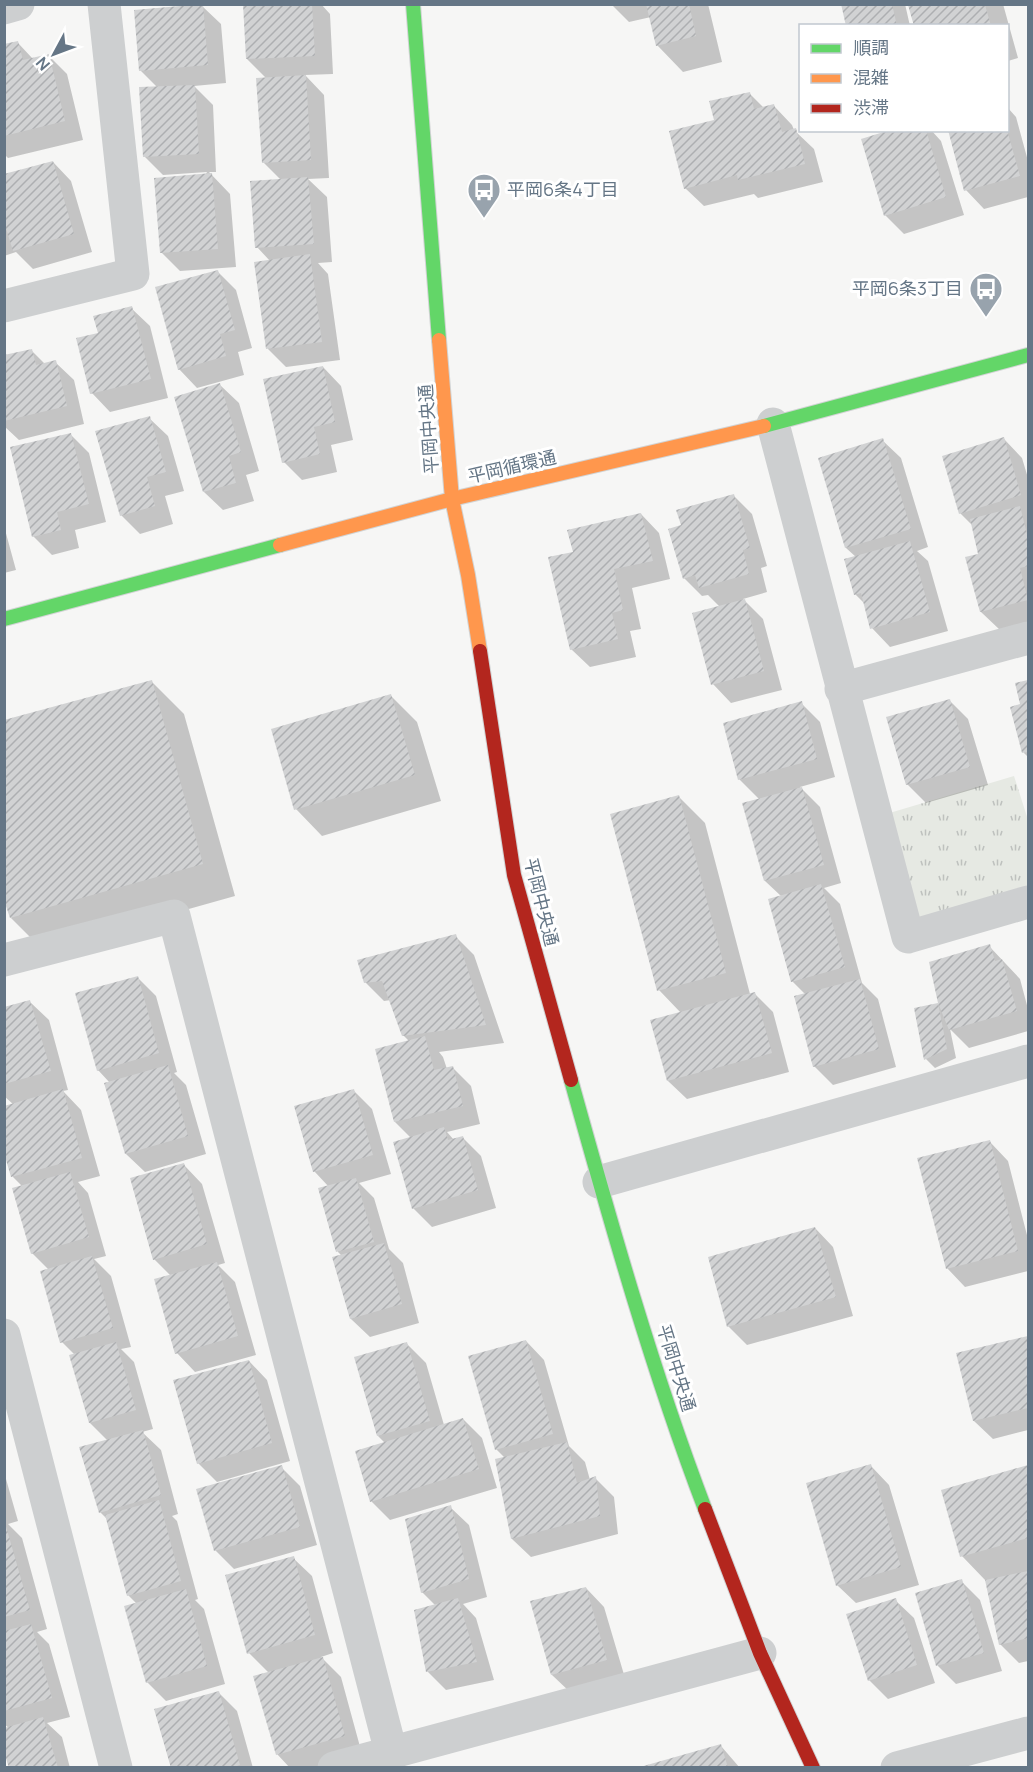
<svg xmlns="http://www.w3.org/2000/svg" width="1033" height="1772" viewBox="0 0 1033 1772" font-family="Manrope,'Noto Sans JP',sans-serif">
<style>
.park{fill:url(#park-tufts)}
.shadow{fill:#0003}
.building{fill:url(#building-hatch)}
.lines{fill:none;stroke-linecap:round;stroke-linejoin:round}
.fast-casing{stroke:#d1d3d4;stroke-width:16}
.slow-casing{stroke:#d1d3d4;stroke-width:16}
.jam-casing{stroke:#d1d3d4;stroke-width:16}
.street{stroke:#cdcfd0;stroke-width:33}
.fast{stroke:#63d668;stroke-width:14}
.slow{stroke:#ff974d;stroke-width:14}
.jam{stroke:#b3261e;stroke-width:14}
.labels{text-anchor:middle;stroke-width:6;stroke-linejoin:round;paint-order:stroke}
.poi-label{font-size:18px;fill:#657686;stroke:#fff;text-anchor:start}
.street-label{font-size:18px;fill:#657686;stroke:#fff}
</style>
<defs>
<pattern id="park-tufts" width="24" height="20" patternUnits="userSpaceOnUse" patternTransform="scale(1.5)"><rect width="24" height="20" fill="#e6e9e3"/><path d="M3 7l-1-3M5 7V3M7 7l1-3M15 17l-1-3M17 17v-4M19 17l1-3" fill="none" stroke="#bec1be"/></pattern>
<pattern id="building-hatch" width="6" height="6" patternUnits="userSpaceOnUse" patternTransform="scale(1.5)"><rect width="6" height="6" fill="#d1d2d3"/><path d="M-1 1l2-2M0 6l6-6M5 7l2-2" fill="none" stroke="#adafb1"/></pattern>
</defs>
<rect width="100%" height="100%" fill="#f6f6f5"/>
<!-- park -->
<path class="park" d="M1014,776L1028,820V902L908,937L876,817Z"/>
<!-- shadow -->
<path class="shadow" d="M245,4H321L330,14L333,74L305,75L324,95L329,178L308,179L327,197L332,262L318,263L328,274L340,360L286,367L268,349L270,261L257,247L281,180L263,162L267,79L247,59Z
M611,4H708L722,62L683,72L657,45L651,17L629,22Z
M843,4H905L910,26H848Z
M910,4H1003L1018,58L1008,61V26H916Z
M202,6L221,24L226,83L194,86L213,105L216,172H209L230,194L236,267L180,271L161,252L207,172L163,175L144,156L158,88L140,70Z
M18,43L33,59L48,55L67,74L83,140L8,158L4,154V46Z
M749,93L764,108L774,106L792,125L794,130L814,149L823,182L758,198L754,194L704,206L685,188L716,121Z
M1008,108L1016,117L1028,161V197L984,209L966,190L949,130H1008Z
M896,130H931L941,141L964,215L904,234L885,215Z
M53,162L71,181L92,252L33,269L16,252L4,256V176Z
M217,271L236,290L252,348L238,352L244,375L197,388L179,369Z
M131,308L150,326L168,398L110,412L92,393Z
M31,350L45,364L55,362L74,380L84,424L19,440L4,426V357Z
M323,367L341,386L353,440L331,445L337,472L302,480L284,462Z
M220,385L239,403L259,471L246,475L254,501L223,510L204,492L176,398Z
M149,418L168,436L184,491L165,496L173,524L140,534L121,515Z
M70,434L89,453L106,522L75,530L79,548L52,555L33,536Z
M1004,439L1022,458L1028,478V623L1000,630L981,612L967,558L980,555L973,526L960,513Z
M882,440L901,458L928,547L917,551L928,561L948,631L890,647L872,628L865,604L855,594L856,557L846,548Z
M734,496L752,514L767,566L761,568L767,592L743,599L763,619L782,690L731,703L713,684L720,607L708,595L702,596L684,578L683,526Z
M641,514L659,533L670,579L632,588L641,629L630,631L636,657L590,667L571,649L574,553Z
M4,526L16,570L4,573Z
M151,681L184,714L235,896L43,950L11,918Z
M1028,681V757L1024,753L1022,705L1017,684Z
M391,696L417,722L441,801L322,836L296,809L273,730Z
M950,701L968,719L988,785L926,803L907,784Z
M801,703L820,722L835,777L800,787L820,807L841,883L824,888L840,904L862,983L878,999L896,1067L833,1085L814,1066L806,995L792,981L781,896L765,881L760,800L739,779Z
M679,797L705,823L750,994L754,993L773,1012L789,1072L687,1099L668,1081L652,1021L681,1013L659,990Z
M455,936L474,955L504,1043L439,1052L443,1057L447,1069L452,1067L471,1086L480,1124L447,1132L454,1140L462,1137L481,1156L496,1208L432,1227L413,1208L411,1138L395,1122L410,1042L403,1035L391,1000L384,1001L365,982Z
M989,946L1020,979L1028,1009V1031L969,1048L950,1029L956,1058L935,1068L926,1059L916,1009L940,1004Z
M138,978L156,996L177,1072L174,1073L186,1085L206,1154L145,1172L126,1154L110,1083L98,1070Z
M30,1002L49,1020L68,1090L63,1091L81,1110L100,1176L78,1182L88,1193L106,1256L94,1259L111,1276L131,1347L121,1349L134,1362L153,1429L142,1432L161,1450L178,1514L172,1516L177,1521L198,1599L195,1600L204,1609L225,1684L166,1701L147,1682L137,1604L128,1595L108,1520L100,1512L108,1441L90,1423L75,1355L62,1342L49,1270L32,1253L23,1187L13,1177L14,1105L4,1096V1008Z
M354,1091L372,1109L391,1174L359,1183L374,1198L389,1249L403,1263L419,1323L370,1337L351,1319L334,1258L342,1256L338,1252L320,1189L329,1187L314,1171Z
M990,1142L1008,1161L1028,1239V1271L965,1287L947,1268Z
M184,1165L202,1184L225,1263L218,1265L235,1282L256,1355L195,1372L177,1353L171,1276L154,1259Z
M815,1228L833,1247L853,1316L747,1345L728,1326Z
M1028,1337V1430L993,1439L974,1421L958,1354Z
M526,1341L544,1360L569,1446L585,1462L590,1480L595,1478L614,1497L618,1534L531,1557L512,1539L496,1461L505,1458L496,1449Z
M407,1344L426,1363L444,1425L463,1419L482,1438L497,1488L390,1520L372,1502L357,1452L385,1443L378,1436Z
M249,1361L267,1380L290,1461L217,1482L198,1463Z
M871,1466L889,1485L919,1585L856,1603L837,1585Z
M281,1467L300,1486L317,1545L234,1569L215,1550Z
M1028,1467V1661L1019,1663L1000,1644L986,1581L962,1556L943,1491Z
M4,1472L18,1521L8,1524L22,1538L47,1629L37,1632L49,1644L70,1717L47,1723L62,1737L70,1768H10L9,1728L4,1724Z
M450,1507L469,1525L487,1597L463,1604L476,1618L494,1680L446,1690L427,1671L435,1605L422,1592Z
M293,1558L312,1576L333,1653L321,1657L341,1677L362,1754L316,1768H290L277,1754L269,1673L249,1653Z
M961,1581L980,1600L1002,1671L956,1684L938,1666L917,1594Z
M586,1588L604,1607L625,1678L571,1693L552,1675L532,1602Z
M895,1600L914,1618L935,1683L888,1699L869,1680Z
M219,1693L237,1711L253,1768H173Z
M721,1746L740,1768H643Z"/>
<!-- building -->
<path class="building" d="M203,4L208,65L139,71L134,10Z
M243,4H312L315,56L246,59Z
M646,4H689L696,36L656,46Z
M841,4H892L897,26H846Z
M908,5H985L991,26H914Z
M18,41L23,60L49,54L65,121L4,136V44Z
M306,75L311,160L262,163L256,78Z
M195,85L199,154L143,157L139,87Z
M750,92L754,109L774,104L782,132L796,128L805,164L738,180L737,175L684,189L669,131L714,120L709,101Z
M890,130H926L946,197L884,216L861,139Z
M948,130H1007L1020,176L964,191Z
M53,161L74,234L13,251L4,222V174Z
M212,173L218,249L160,253L154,178Z
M308,177L314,244L255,248L250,181Z
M310,254L322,342L266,349L254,262Z
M218,270L235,330L220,334L226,356L178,370L155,287Z
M132,306L151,379L90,394L76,338L98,333L93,316Z
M32,349L36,365L56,360L67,406L4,421V355Z
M323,366L335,422L314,427L320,454L282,463L263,379Z
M220,383L241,452L229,456L236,483L203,492L174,397Z
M150,416L166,472L147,477L155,506L120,516L95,431Z
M71,433L89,504L57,512L61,530L32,537L10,447Z
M1004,437L1021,495L959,514L942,456Z
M883,438L911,529L845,548L818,458Z
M734,494L750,548L743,550L749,574L699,588L695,575L683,579L668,529L681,525L676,510Z
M1020,506L1028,538V566L1020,568L1028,600L980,612L965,557L978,554L970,519Z
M641,513L653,561L614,569L623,610L612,613L618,639L570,650L548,557L573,552L567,530Z
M910,541L930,612L870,629L861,593L854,595L844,559Z
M745,599L764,671L711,685L692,613Z
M152,680L203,864L10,918L4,900V720Z
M1028,680V752L1022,753L1010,707L1020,704L1015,683Z
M391,694L415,775L294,810L271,729Z
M950,699L970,767L906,785L886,717Z
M802,701L817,759L738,780L723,723Z
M802,787L824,865L764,881L742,803Z
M679,795L726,973L657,991L610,814Z
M821,884L845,967L791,982L768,899Z
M456,934L486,1025L402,1036L382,981L364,983L357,960Z
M990,944L995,961L1002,959L1017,1011L949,1030L938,1003L929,962Z
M138,976L159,1053L97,1071L75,993Z
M860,979L879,1049L813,1067L794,996Z
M755,992L772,1053L667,1081L650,1020Z
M30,1000L51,1071L4,1084V1007Z
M938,1003L947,1049L924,1060L914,1008Z
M425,1036L434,1070L453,1066L463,1106L394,1122L375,1049Z
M168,1065L188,1136L125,1154L104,1083Z
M63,1089L82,1158L11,1177L4,1153V1106Z
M354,1089L373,1155L313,1172L294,1106Z
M444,1127L448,1140L463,1136L478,1190L412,1209L393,1142Z
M990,1140L1018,1251L946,1269L917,1158Z
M184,1163L207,1244L153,1260L130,1178Z
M70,1172L89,1237L31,1254L12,1188Z
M356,1178L374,1242L336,1252L318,1188Z
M815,1227L836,1297L727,1327L708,1257Z
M384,1243L402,1304L350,1319L332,1257Z
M92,1256L113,1328L60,1343L40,1271Z
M217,1262L238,1336L175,1354L154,1279Z
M1028,1336V1408L973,1421L956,1353Z
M526,1340L553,1434L495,1450L468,1356Z
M116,1342L136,1410L89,1423L69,1355Z
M407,1342L430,1421L377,1436L354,1357Z
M249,1360L272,1443L197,1464L173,1380Z
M463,1418L479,1469L370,1502L355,1451Z
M143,1430L161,1495L99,1513L79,1447Z
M567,1442L577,1483L596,1476L600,1516L511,1539L495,1459Z
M871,1464L901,1567L836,1586L806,1483Z
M282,1465L300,1527L214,1551L196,1489Z
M1028,1465V1538L960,1557L941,1490Z
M159,1500L181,1581L127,1596L105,1515Z
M451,1505L469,1579L421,1593L405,1519Z
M5,1523L30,1610L4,1617V1524Z
M294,1556L315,1635L247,1654L225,1575Z
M1028,1571V1638L999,1645L985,1580Z
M962,1579L984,1653L936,1666L915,1593Z
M586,1587L607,1660L551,1675L530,1601Z
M186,1589L207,1666L146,1683L124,1606Z
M458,1598L477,1662L426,1672L414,1610Z
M896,1598L917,1665L868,1681L846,1614Z
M31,1624L52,1698L4,1711V1631Z
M323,1657L345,1736L276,1755L253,1676Z
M219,1691L240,1765L230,1768H171L154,1709Z
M43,1717L58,1768H9L4,1752V1728Z
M721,1744L728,1768H640V1767Z"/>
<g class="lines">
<!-- fast casing -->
<g class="fast-casing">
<path id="fast" d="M413,4L439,340
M764,426L1028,355
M4,619L280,545
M571,1080C611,1224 652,1370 705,1509"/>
</g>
<!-- slow casing -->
<g class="slow-casing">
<path id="slow" d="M439,340L452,499L468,575L480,651
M280,545L452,499L764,426"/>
</g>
<!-- jam casing -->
<g class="jam-casing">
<path id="jam" d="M480,651L514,875L571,1080
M705,1509L760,1653L813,1768"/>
</g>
<!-- street -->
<path class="street" d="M4,8L18,4
M4,306L133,274L104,4
M773,424L908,937L1028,902
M841,689L1028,638
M4,960L174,916L391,1752
M599,1182L1028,1061
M4,1335L116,1768
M334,1768L760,1653
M897,1768L1028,1733"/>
<!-- fast -->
<use href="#fast" class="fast"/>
<!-- slow -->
<use href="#slow" class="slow"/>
<!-- jam -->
<use href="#jam" class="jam"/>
</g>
<!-- icons -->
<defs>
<g id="bus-pin" transform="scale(1.725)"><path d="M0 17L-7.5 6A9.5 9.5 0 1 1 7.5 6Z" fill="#98a3ad" stroke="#fff"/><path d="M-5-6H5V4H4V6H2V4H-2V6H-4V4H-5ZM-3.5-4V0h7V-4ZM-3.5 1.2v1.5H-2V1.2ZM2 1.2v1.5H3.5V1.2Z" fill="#fff"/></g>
</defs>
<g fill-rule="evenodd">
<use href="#bus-pin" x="484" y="190"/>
<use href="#bus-pin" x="986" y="289"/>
</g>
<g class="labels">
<!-- poi labels -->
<g class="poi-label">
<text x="507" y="196">平岡6条4丁目</text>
<text x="963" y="295" text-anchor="end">平岡6条3丁目</text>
</g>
<!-- street labels -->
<g class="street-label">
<text transform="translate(429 429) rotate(-94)" y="6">平岡中央通</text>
<text transform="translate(512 467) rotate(-13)" y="6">平岡循環通</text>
<text transform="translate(541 902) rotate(76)" y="6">平岡中央通</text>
<text transform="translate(676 1368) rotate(73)" y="6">平岡中央通</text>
</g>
</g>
<!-- border -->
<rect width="1033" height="1772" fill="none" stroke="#657686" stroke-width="12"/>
<!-- legend -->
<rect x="799" y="24" width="210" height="108" fill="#ffffff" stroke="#c1c8cf" stroke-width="1.5"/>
<rect x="811" y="44" width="30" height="9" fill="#63d668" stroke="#c1c8cf" stroke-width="1.5"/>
<text x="853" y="54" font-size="18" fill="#657686">順調</text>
<rect x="811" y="74" width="30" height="9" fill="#ff974d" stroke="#c1c8cf" stroke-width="1.5"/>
<text x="853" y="84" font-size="18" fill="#657686">混雑</text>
<rect x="811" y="104" width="30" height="9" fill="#b3261e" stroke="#c1c8cf" stroke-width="1.5"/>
<text x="853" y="114" font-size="18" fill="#657686">渋滞</text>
<!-- north arrow -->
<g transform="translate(54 54) rotate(229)" stroke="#ffffff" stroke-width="4.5" paint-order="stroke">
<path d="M0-4.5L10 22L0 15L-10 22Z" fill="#657686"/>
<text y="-9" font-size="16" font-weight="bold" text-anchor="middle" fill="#657686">N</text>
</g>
</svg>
